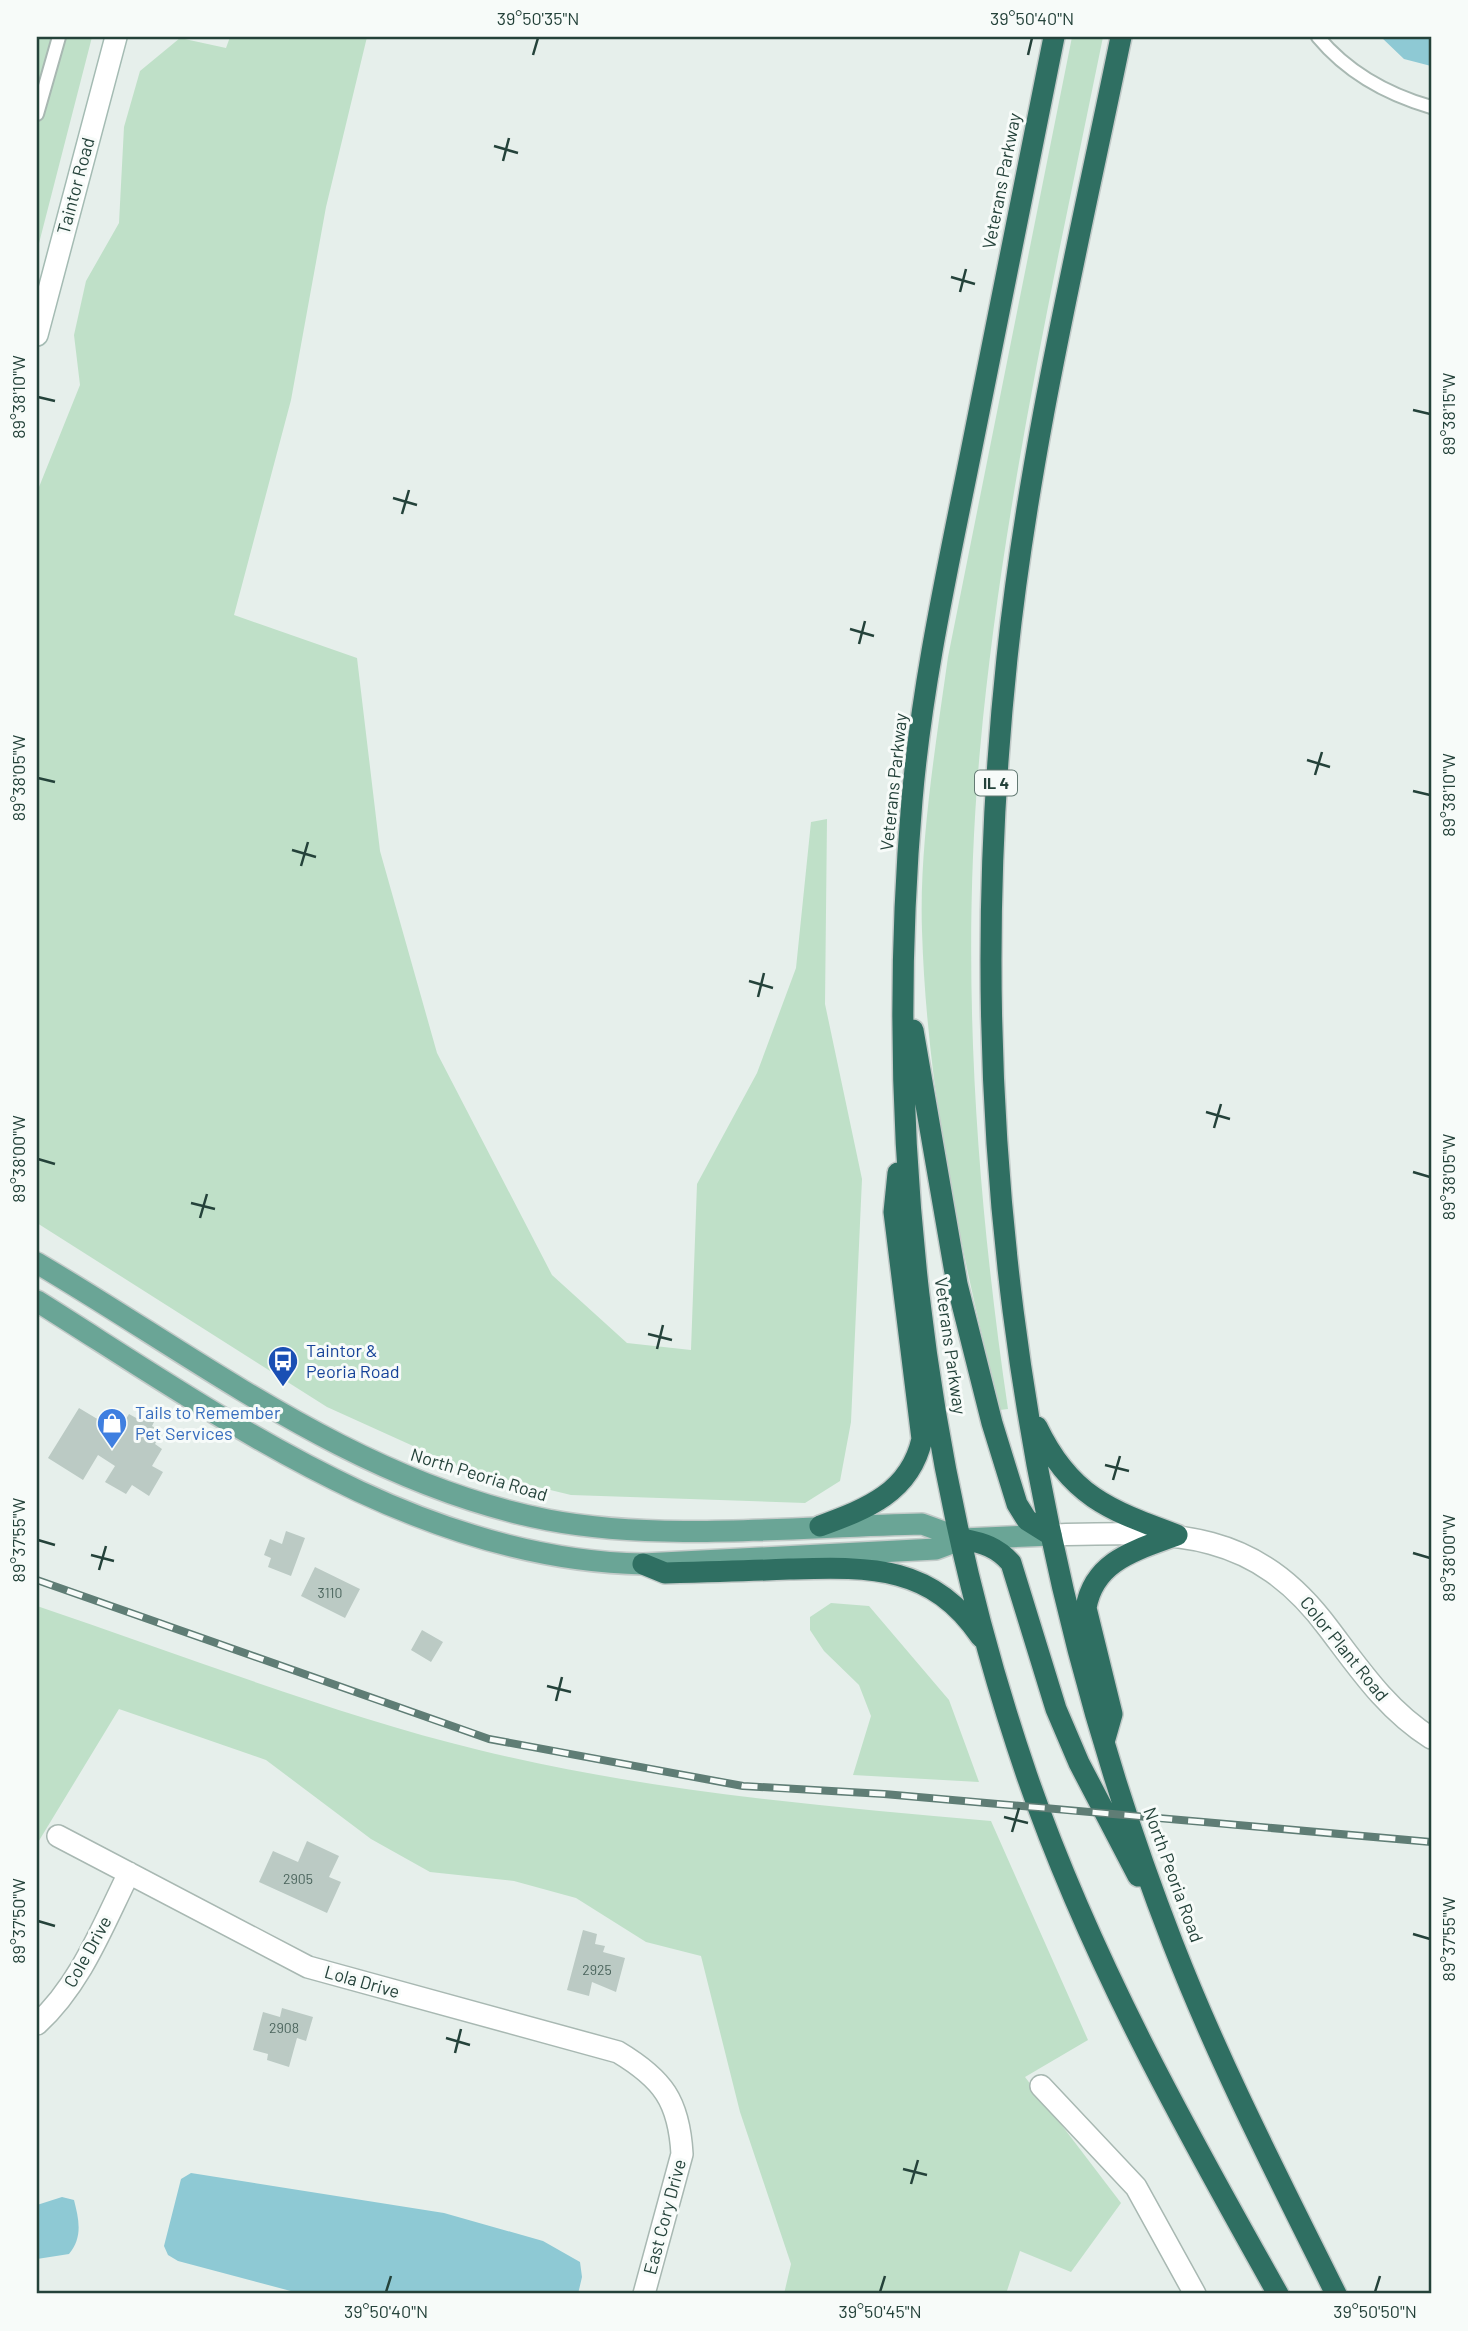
<svg xmlns="http://www.w3.org/2000/svg" width="1468" height="2331" viewBox="0 0 1468 2331" font-family="Barlow,sans-serif">
<style>
.green{fill:#bfe0c8}
.water{fill:#8ec9d4}
.building{fill:#bbcac4}
.lines{fill:none;stroke-linecap:round;stroke-linejoin:round}
.lane-casing{stroke:#a8b8b2;stroke-width:16}
.street-casing{stroke:#a8b8b2;stroke-width:24}
.secondary-casing{stroke:#a4bbb3;stroke-width:24}
.primary-casing{stroke:#c2cac8;stroke-width:24}
.highway-casing{stroke:#c2cac8;stroke-width:24}
.lane{stroke:#fff;stroke-width:12}
.street{stroke:#fff;stroke-width:21}
.secondary{stroke:#fff;stroke-width:21}
.primary{stroke:#6aa596;stroke-width:21}
.highway{stroke:#2f6f62;stroke-width:21}
.rail-casing{stroke:#5f7d75;stroke-width:8}
.rail{stroke:#f7fbf9;stroke-width:5;stroke-dasharray:16;stroke-linecap:butt}
.ticks{fill:none;stroke:#24423a;stroke-width:2.5}
.labels{text-anchor:middle;stroke-width:6;stroke-linejoin:round;paint-order:stroke}
.number-label{font-size:14px;fill:#4a645c}
.shield{fill:#f7fbf9;stroke:#637a73;stroke-width:2}
.shield-label{font-size:16px;font-weight:bold;fill:#24423a}
.street-label{font-size:18px;fill:#24423a;stroke:#f7fbf9}
.transit-label{font-size:18px;fill:#164399;stroke:#f7fbf9;text-anchor:start}
.shop-label{font-size:18px;fill:#366cbe;stroke:#f7fbf9;text-anchor:start}
.neatline{fill:none;stroke:#24423a;stroke-width:2.5}
.ticks-label{font-size:18px;text-anchor:middle;fill:#24423a}
</style>
<rect width="100%" height="100%" fill="#e6efeb"/>
<!-- green -->
<path class="green" d="M37,37H92L37,251Z
M230,37H367L326,207L291,400L234,615L357,658L380,851L437,1053L552,1275L627,1343L691,1350L697,1184L757,1073L796,968L811,822L827,819L825,1004L862,1179L851,1422L840,1481L805,1503L571,1495L464,1469L327,1407L37,1223V492L80,385L74,335L86,281L119,223L124,127L140,71L180,38L226,48Z
M1072,37H1103C1055,273 1002,509 980,750C960,969 976,1192 1008,1409L1000,1410C961,1253 927,1093 922,931C919,845 936,743 948,657Z
M831,1603L869,1606L949,1700L979,1782L853,1775L871,1716L859,1685L824,1651L810,1630V1617Z
M37,1606C183,1655 329,1713 479,1750C646,1791 820,1806 991,1821L1088,2040L1025,2077L1121,2203L1071,2272L1020,2251L1006,2294H784L791,2264L740,2112L701,1956L646,1942L576,1898L514,1881L430,1872L371,1839L266,1760L119,1709L37,1844Z"/>
<!-- water -->
<path class="water" d="M1381,37H1431V66L1404,59Z
M191,2173L444,2213L543,2241L580,2262L582,2277L578,2294H302L178,2261L168,2255L164,2246L181,2179Z
M62,2197L74,2200C79,2220 83,2237 69,2254L37,2259V2205Z"/>
<!-- building -->
<path class="building" d="M79,1408L114,1429L106,1442L110,1445L129,1414L138,1419L144,1409L157,1416L152,1426L162,1432L155,1444L162,1449L152,1466L163,1472L149,1496L132,1485L126,1494L105,1482L115,1466L98,1455L83,1480L48,1458Z
M286,1531L305,1538L291,1576L268,1567L271,1558L264,1555L270,1539L282,1544Z
M315,1567L360,1589L345,1618L301,1596Z
M422,1630L443,1642L431,1662L411,1650Z
M307,1841L339,1856L329,1877L341,1882L327,1913L259,1882L273,1851L298,1862Z
M583,1930L597,1934L595,1944L605,1946L603,1952L625,1958L616,1992L592,1982L589,1996L567,1990Z
M282,2008L313,2017L306,2041L297,2038L289,2067L267,2060L268,2054L253,2050L263,2012L280,2017Z"/>
<g class="lines">
<!-- lane casing -->
<g class="lane-casing">
<path id="lane" d="M1318,37C1348,73 1386,94 1431,107
M37,114L59,37"/>
</g>
<!-- street casing -->
<g class="street-casing">
<path id="street" d="M1051,1535C1169,1532 1252,1525 1329,1629C1360,1670 1387,1710 1431,1738
M58,1836L308,1967L618,2052C663,2079 679,2101 682,2154L644,2294
M37,2024C81,1984 103,1925 129,1873
M1041,2086L1136,2187L1195,2294"/>
</g>
<!-- secondary casing -->
<g class="secondary-casing">
<path id="secondary" d="M37,335L116,37"/>
</g>
<!-- primary casing -->
<g class="primary-casing">
<path id="primary" d="M37,1263C200,1359 357,1483 548,1520C663,1542 804,1526 922,1524L963,1539
M37,1301C222,1417 417,1560 643,1564L936,1549L963,1539L1051,1535"/>
</g>
<!-- highway casing -->
<g class="highway-casing">
<path id="highway" d="M1054,37C1026,175 999,314 971,452C948,567 922,683 912,800C884,1128 920,1464 1027,1776C1090,1958 1184,2127 1278,2294
M1121,37C1079,242 1029,449 1007,658C961,1094 1014,1535 1173,1944C1220,2065 1279,2179 1336,2294
M913,1030L957,1284L992,1423L1017,1504L1027,1520L1051,1535
M1037,1427C1070,1496 1109,1510 1177,1535
M820,1526C866,1509 910,1493 922,1439L894,1212L898,1173
M963,1539C983,1543 997,1547 1011,1563L1056,1709L1079,1763L1138,1876
M643,1564L665,1573C707,1572 748,1571 789,1569C869,1567 932,1564 981,1637
M1104,1742L1112,1714L1086,1608C1094,1560 1137,1550 1177,1535"/>
</g>
<!-- lane -->
<use href="#lane" class="lane"/>
<!-- street -->
<use href="#street" class="street"/>
<!-- secondary -->
<use href="#secondary" class="secondary"/>
<!-- primary -->
<use href="#primary" class="primary"/>
<!-- highway -->
<use href="#highway" class="highway"/>
<!-- rail casing -->
<g class="rail-casing">
<path id="rail" d="M37,1580L489,1739L743,1786L884,1794L1431,1842"/>
</g>
<!-- rail -->
<use href="#rail" class="rail"/>
</g>
<!-- ticks -->
<path class="ticks" d="M533,55L538,38M1028,55L1032,38M494,146L518,153M503,161L509,138M951,277L975,284M960,292L966,269M38,397L55,401M1413,410L1430,414M393,498L417,505M402,514L409,490M850,629L874,636M859,644L865,621M1307,760L1330,767M1315,775L1322,752M38,778L55,782M1413,791L1430,795M292,850L316,857M301,866L308,842M749,981L773,988M758,997L764,973M1206,1112L1230,1119M1214,1128L1221,1104M38,1159L55,1164M1413,1172L1430,1177M191,1203L215,1209M200,1218L207,1194M648,1334L672,1340M657,1349L663,1325M1105,1465L1129,1471M1113,1480L1120,1456M38,1540L55,1545M1413,1553L1430,1558M91,1555L114,1561M99,1570L106,1546M547,1686L571,1692M556,1701L562,1677M1004,1817L1028,1823M1012,1832L1019,1808M38,1921L55,1926M1413,1934L1430,1939M446,2038L470,2045M455,2053L461,2029M903,2169L927,2175M911,2184L918,2160M386,2292L391,2276M880,2292L885,2276M1375,2292L1380,2276"/>
<!-- icons -->
<defs>
<g id="bus-pin" transform="scale(1.575)"><path d="M0 17L-7.5 6A9.5 9.5 0 1 1 7.5 6Z" fill="#1a4fb4" stroke="#f7fbf9"/><path d="M-5-6H5V4H4V6H2V4H-2V6H-4V4H-5ZM-3.5-4V0h7V-4ZM-3.5 1.2v1.5H-2V1.2ZM2 1.2v1.5H3.5V1.2Z" fill="#fff"/></g>
<g id="shop-pin" transform="scale(1.575)"><path d="M0 17L-7.5 6A9.5 9.5 0 1 1 7.5 6Z" fill="#3f7fe0" stroke="#f7fbf9"/><path d="M-5-2.5h2.3a2.7 3.5 0 0 1 5.4 0H5L5.5 6h-11ZM-1.5-2.5h3a1.5 2.3 0 0 0-3 0Z" fill="#fff"/></g>
</defs>
<g fill-rule="evenodd">
<use href="#bus-pin" x="283" y="1361"/>
<use href="#shop-pin" x="112" y="1423"/>
</g>
<g class="labels">
<!-- number labels -->
<g class="number-label">
<text x="330" y="1598">3110</text>
<text x="298" y="1884">2905</text>
<text x="597" y="1975">2925</text>
<text x="284" y="2033">2908</text>
</g>
<!-- shield labels -->
<rect class="shield" x="975" y="770.5" width="42" height="25" rx="5"/>
<g class="shield-label">
<text x="996" y="789">IL 4</text>
</g>
<!-- street labels -->
<g class="street-label">
<text transform="translate(1002 181) rotate(-79)" y="6">Veterans Parkway</text>
<text transform="translate(76 186) rotate(-75)" y="6">Taintor Road</text>
<text transform="translate(894 782) rotate(-84)" y="6">Veterans Parkway</text>
<text transform="translate(950 1346) rotate(82)" y="6">Veterans Parkway</text>
<text transform="translate(479 1475) rotate(17)" y="6">North Peoria Road</text>
<text transform="translate(1344 1649) rotate(51)" y="6">Color Plant Road</text>
<text transform="translate(1173 1875) rotate(70)" y="6">North Peoria Road</text>
<text transform="translate(88 1952) rotate(-61)" y="6">Cole Drive</text>
<text transform="translate(362 1982) rotate(16)" y="6">Lola Drive</text>
<text transform="translate(665 2217) rotate(-75)" y="6">East Cory Drive</text>
</g>
<!-- transit labels -->
<g class="transit-label">
<text x="306" y="1357">Taintor &amp;<tspan x="306" dy="21">Peoria Road</tspan></text>
</g>
<!-- shop labels -->
<g class="shop-label">
<text x="135" y="1419">Tails to Remember<tspan x="135" dy="21">Pet Services</tspan></text>
</g>
</g>
<!-- border -->
<rect width="1468" height="2331" fill="none" stroke="#f7fbf9" stroke-width="77"/>
<rect x="38" y="38" width="1392" height="2254" class="neatline"/>
<g class="ticks-label">
<text x="538" y="25">39°50'35"N</text>
<text x="1032" y="25">39°50'40"N</text>
<text transform="translate(19 397) rotate(-90)" y="6">89°38'10"W</text>
<text transform="translate(1449 414) rotate(-90)" y="6">89°38'15"W</text>
<text transform="translate(19 778) rotate(-90)" y="6">89°38'05"W</text>
<text transform="translate(1449 795) rotate(-90)" y="6">89°38'10"W</text>
<text transform="translate(19 1159) rotate(-90)" y="6">89°38'00"W</text>
<text transform="translate(1449 1177) rotate(-90)" y="6">89°38'05"W</text>
<text transform="translate(19 1540) rotate(-90)" y="6">89°37'55"W</text>
<text transform="translate(1449 1558) rotate(-90)" y="6">89°38'00"W</text>
<text transform="translate(19 1921) rotate(-90)" y="6">89°37'50"W</text>
<text transform="translate(1449 1939) rotate(-90)" y="6">89°37'55"W</text>
<text x="386" y="2318">39°50'40"N</text>
<text x="880" y="2318">39°50'45"N</text>
<text x="1375" y="2318">39°50'50"N</text>
</g>
</svg>
